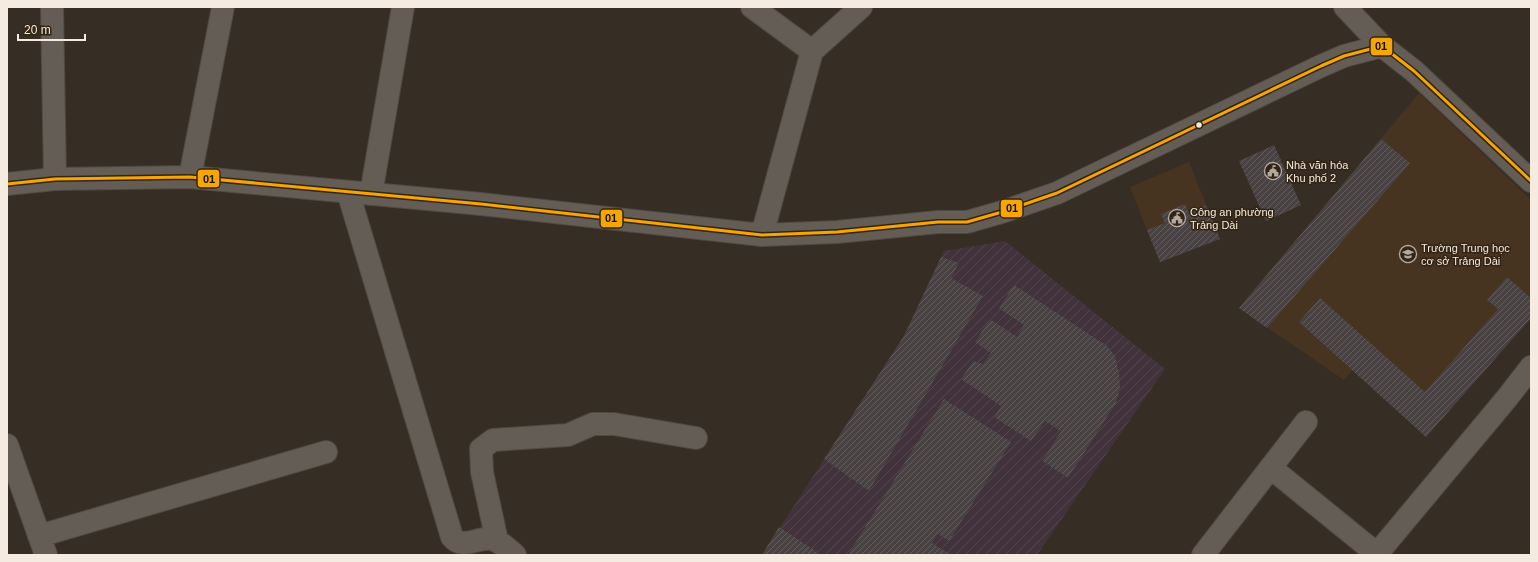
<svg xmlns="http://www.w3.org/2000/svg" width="1538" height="562" viewBox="0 0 1538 562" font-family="Helvetica,sans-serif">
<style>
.built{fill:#473420}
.industrial{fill:url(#industrial-furrows)}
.building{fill:url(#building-hatch)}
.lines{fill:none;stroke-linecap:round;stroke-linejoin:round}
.minor-casing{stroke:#504941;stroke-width:24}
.tertiary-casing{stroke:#504941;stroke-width:24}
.minor{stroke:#645d56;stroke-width:22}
.tertiary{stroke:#645d56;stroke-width:22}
.bus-1-casing{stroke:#332414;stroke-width:6}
.bus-1{stroke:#f7a600;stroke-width:3}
.bus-dot{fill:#f5ebe0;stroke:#332414;stroke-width:1.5}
.labels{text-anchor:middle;stroke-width:3;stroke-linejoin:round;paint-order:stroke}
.poi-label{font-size:11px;fill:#f5ebe0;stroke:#332414;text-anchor:start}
.line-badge{stroke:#332414;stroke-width:1.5}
.pale-badge-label{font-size:11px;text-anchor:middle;font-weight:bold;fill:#111}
</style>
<defs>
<pattern id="industrial-furrows" width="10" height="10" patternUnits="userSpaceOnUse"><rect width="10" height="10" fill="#42323b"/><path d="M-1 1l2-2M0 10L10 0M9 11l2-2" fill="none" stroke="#55464e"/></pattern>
<pattern id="building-hatch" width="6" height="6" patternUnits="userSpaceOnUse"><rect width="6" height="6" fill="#484242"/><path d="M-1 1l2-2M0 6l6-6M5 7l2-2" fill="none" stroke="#635d5d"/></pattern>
</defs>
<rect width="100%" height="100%" fill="#362e25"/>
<!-- built -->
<path class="built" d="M1419,93L1531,200V318L1426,437L1352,370L1344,380L1239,308Z
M1189,162L1220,239L1160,262L1130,187Z"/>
<!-- industrial -->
<path class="industrial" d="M1005,241L1165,369L1037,555H762L904,336L944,251Z"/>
<!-- building -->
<path class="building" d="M1381,139L1410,163L1267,328L1239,308Z
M1274,145L1301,205L1266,221L1239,161Z
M1185,204L1189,214L1206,205L1220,239L1160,262L1147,230L1165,223L1161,214Z
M941,257L959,263L951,278L983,296L869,491L824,459L904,336Z
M1507,277L1531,298V318L1426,437L1299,322L1320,298L1425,392L1498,309L1487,300Z
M1014,285L1107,346L1115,356L1119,373L1120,387L1116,403L1068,478L1042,461L1061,431L1045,421L1031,441L994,417L1001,406L961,379L973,361L983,364L991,353L975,342L990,319L1017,337L1024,325L999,308Z
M944,399L1011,442L949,541L938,534L932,543L951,555H848Z
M779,527L822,555H762Z"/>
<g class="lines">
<!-- minor casing -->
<g class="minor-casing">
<path id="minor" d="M52,7L55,179
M752,7L812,51
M1345,7L1382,46
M190,177L223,7
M348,192L452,537C462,550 478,537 491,539C500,541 508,549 515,555
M371,194L403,7
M762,235L812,51L861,7
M7,445L46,555
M1271,468L1377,554
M39,536L326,452
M497,541L482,472L481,449L493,440L568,435L593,424H614L696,438
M1203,555L1306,422
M1376,555L1507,398L1531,367"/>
</g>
<!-- tertiary casing -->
<g class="tertiary-casing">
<path id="tertiary" d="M7,184L55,179L190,177L481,204L762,235L837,232L938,222H967L1002,212L1057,193L1321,66L1344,56L1382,46L1414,71L1531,181"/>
</g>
<!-- minor -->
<use href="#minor" class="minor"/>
<!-- tertiary -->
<use href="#tertiary" class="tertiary"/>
<!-- bus-1 casing -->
<g class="bus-1-casing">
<path id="bus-1" d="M7,184L55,179L190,177L481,204L762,235L837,232L938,222H967L1002,212L1057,193L1321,66L1344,56L1382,46L1414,71L1531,181"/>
</g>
<!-- bus-1 -->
<use href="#bus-1" class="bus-1"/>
</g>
<!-- icons -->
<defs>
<g id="civic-ring" transform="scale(0.9)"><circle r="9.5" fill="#332414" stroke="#b2a99f" stroke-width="1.5"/><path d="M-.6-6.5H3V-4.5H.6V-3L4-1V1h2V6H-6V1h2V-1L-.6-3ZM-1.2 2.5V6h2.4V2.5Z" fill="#b2a99f"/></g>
<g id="school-ring" transform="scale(0.9)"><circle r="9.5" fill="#332414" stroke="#b2a99f" stroke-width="1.5"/><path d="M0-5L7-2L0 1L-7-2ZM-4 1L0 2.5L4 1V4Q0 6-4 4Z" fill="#b2a99f"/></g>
</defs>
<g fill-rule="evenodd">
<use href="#civic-ring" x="1273" y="171"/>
<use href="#civic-ring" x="1177" y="218"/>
<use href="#school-ring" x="1408" y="254"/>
</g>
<!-- markers -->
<circle class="bus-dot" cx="1199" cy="125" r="3.5"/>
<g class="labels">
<!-- poi labels -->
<g class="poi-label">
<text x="1286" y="169">Nhà văn hóa<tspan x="1286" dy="13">Khu phố 2</tspan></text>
<text x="1190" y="216">Công an phường<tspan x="1190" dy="13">Trảng Dài</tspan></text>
<text x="1421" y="252">Trường Trung học<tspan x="1421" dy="13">cơ sở Trảng Dài</tspan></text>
</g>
</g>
<g class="line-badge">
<rect x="1370" y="37" width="23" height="19" rx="4" fill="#f7a600"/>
<rect x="197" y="169" width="23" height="19" rx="4" fill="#f7a600"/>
<rect x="1000" y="199" width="23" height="19" rx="4" fill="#f7a600"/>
<rect x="600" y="209" width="23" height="19" rx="4" fill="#f7a600"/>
</g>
<g class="pale-badge-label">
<text x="1381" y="50">01</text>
<text x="209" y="183">01</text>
<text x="1012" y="212">01</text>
<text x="611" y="222">01</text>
</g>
<!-- border -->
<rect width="1538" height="562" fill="none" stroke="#f5ebe0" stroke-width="16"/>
<!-- scale -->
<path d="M18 34v6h67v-6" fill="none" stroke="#f5ebe0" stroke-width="2"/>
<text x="24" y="34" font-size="12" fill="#f5ebe0" stroke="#332414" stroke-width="3" paint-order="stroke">20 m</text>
</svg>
